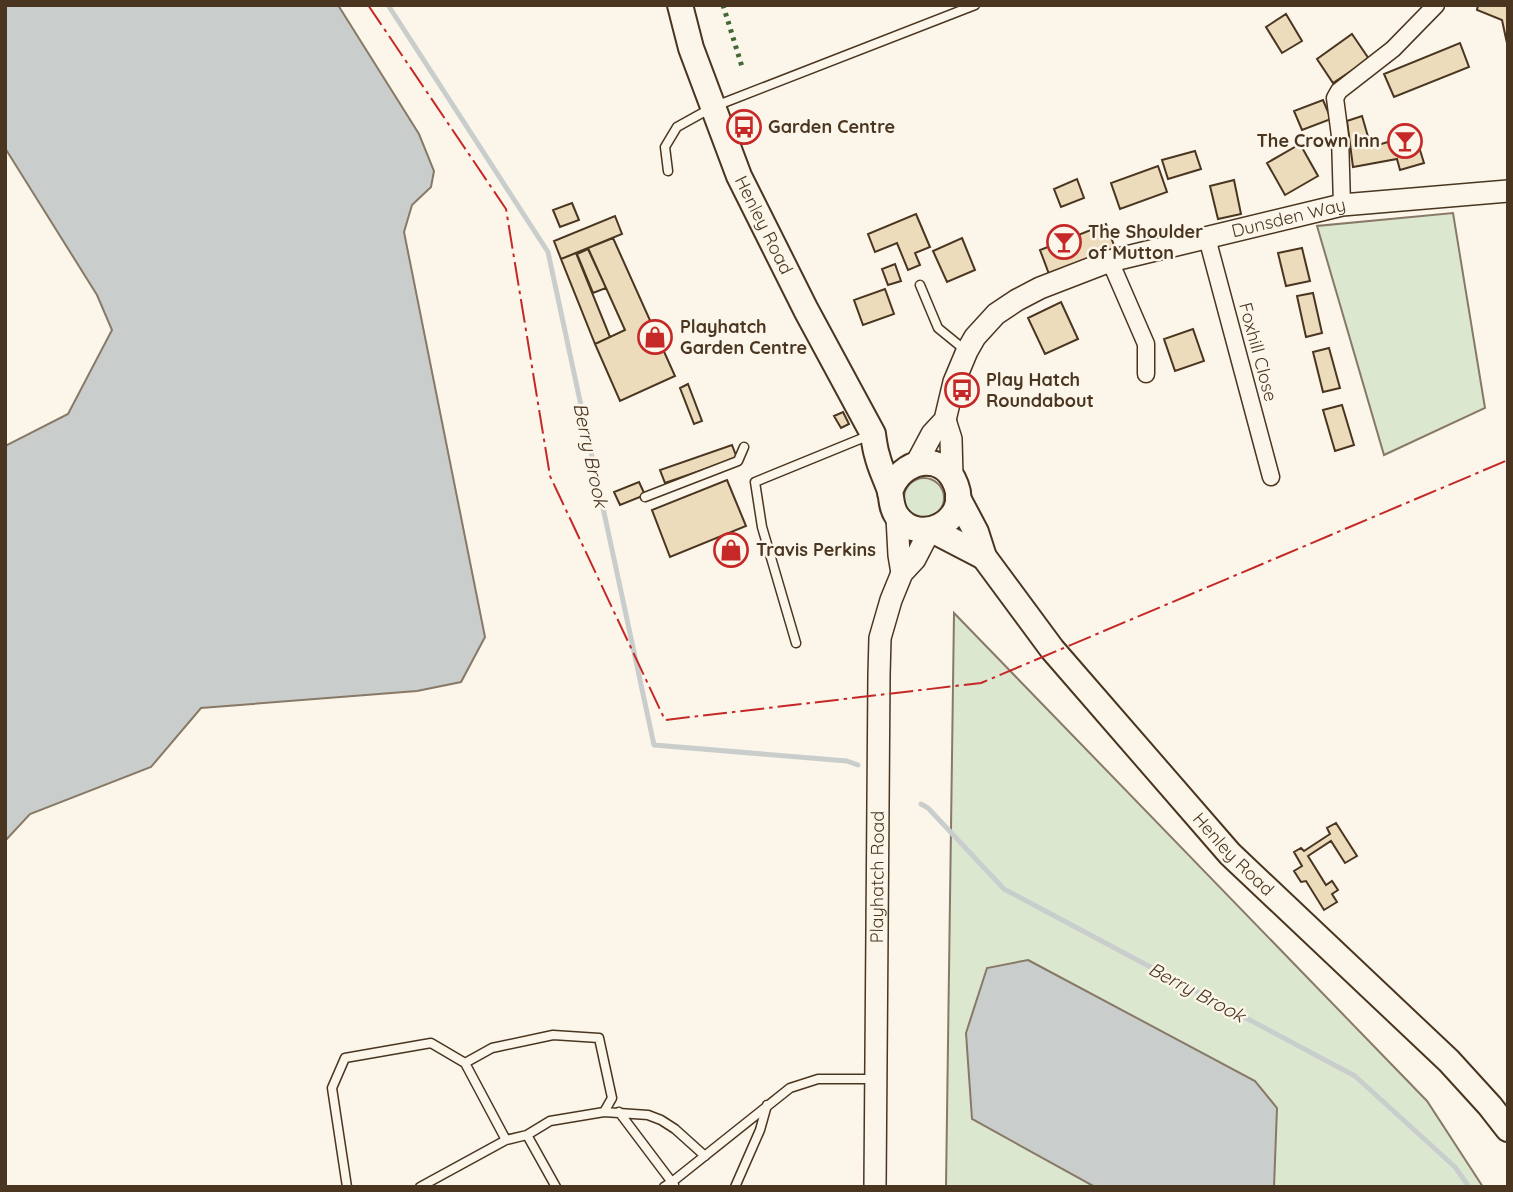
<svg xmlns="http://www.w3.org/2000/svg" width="1513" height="1192" viewBox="0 0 1513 1192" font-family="Quicksand,sans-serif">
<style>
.green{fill:#dce7d0;stroke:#887966;stroke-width:2}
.water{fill:#c9cecd;stroke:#887966;stroke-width:2}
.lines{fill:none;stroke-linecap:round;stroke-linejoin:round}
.stream{stroke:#c9cecd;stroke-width:5}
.building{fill:#ecdcbc;stroke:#4a3520;stroke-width:2}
.lane-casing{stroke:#4a3520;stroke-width:11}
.street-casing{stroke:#4a3520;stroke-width:19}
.secondary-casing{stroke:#4a3520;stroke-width:24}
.primary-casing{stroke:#4a3520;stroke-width:28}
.lane{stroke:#fbf6e9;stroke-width:8}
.street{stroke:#fbf6e9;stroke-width:16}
.secondary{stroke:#fbf6e9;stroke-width:21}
.primary{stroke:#fbf6e9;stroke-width:24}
.hedge{stroke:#436837;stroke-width:5;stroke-dasharray:3.5 5;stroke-linecap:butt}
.power{stroke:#c62828;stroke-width:2;stroke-dasharray:24 5 3.5 5;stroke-linecap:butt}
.labels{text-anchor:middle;stroke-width:5;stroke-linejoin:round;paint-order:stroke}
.poi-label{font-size:18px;font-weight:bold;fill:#4a3520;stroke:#fbf6e9;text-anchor:start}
.street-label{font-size:18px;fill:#4a3520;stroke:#fbf6e9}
.water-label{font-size:19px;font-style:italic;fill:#4a3520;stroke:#fbf6e9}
</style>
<rect width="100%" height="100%" fill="#fbf6e9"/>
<!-- green -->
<path class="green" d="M1453,213L1485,408L1384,455L1317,226Z
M904 498a20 20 0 1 1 40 0a20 20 0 1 1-40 0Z
M954,613L1427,1101L1483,1187H946Z"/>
<!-- water -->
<path class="water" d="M5,5H338L419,134L434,171L431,187L412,205L404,232L485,637L461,682L417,691L201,708L151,767L30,814L5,841V446L68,414L112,330L97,295L5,148Z
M1028,960L1255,1081L1277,1108L1274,1187H1095L972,1119L966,1033L987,968Z"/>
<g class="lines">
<!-- stream -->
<path class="stream" d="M388,5L548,252L654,745L847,761L858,765
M921,804L928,808L1004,889L1355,1076L1455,1167L1469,1187"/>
</g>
<!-- building -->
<path class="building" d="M1478,5H1508V48L1502,20L1477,10Z
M1286,14L1302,41L1282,53L1266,27Z
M1352,34L1369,59L1333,83L1317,59Z
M1460,43L1469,67L1394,97L1384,74Z
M1323,100L1331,119L1302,130L1294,111Z
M1362,116L1371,147L1415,134L1424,163L1400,170L1397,159L1353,167L1347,121Z
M1300,144L1318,176L1285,195L1267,163Z
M1195,151L1201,169L1168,179L1162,160Z
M1158,166L1167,192L1120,209L1111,183Z
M1077,179L1084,198L1061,207L1054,189Z
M1234,180L1241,214L1218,219L1210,186Z
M572,203L579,220L560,227L553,210Z
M916,214L930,247L915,253L920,265L908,270L897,243L875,252L868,234Z
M615,216L622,234L561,259L554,241Z
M1106,224L1115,248L1049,274L1040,250Z
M613,238L675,376L620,401L595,344L625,330L588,248Z
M962,238L975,270L947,282L933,251Z
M1302,248L1310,281L1286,286L1278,253Z
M588,249L606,288L593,293L577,254Z
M576,253L610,337L595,344L561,259Z
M895,264L901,281L888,285L882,269Z
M885,289L894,314L863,325L854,300Z
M1313,293L1322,333L1306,337L1297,296Z
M1061,302L1078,339L1045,354L1028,318Z
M1193,329L1204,361L1175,371L1164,339Z
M1329,348L1340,388L1323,392L1313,352Z
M688,384L702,421L694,424L680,388Z
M1342,405L1354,445L1335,451L1323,410Z
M843,412L849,424L841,428L834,416Z
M732,445L737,458L665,483L660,470Z
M727,480L746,526L670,557L652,510Z
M639,482L645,495L620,505L614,492Z
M1336,823L1357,856L1345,863L1331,841L1308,856L1326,885L1332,881L1338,890L1332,894L1337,902L1324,910L1306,881L1301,882L1294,871L1302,866L1294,852L1301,848L1304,851L1330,834L1327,828Z"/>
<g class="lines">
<!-- lane casing -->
<g class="lane-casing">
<path id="lane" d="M668,171L665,147L677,127L713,107L975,5
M920,285L938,328L965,350
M645,497L738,461L744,447
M796,643L762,527L755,482L870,435
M465,1063L506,1140
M619,1112L674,1185
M527,1135L556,1187
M347,1187L332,1088L345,1058L431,1043L465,1063L492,1048L553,1035L599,1038L612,1098L604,1112
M420,1187L506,1140L527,1135L550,1121L604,1112L648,1115L661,1120L675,1129L705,1156
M664,1187L672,1182L790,1088L818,1079H875
M735,1187L760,1130L767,1105"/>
</g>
<!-- street casing -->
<g class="street-casing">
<path id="street" d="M1342,205L1340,136L1335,98L1339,91L1393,49L1436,5
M1207,238L1271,477
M1110,261L1146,344V374"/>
</g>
<!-- secondary casing -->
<g class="secondary-casing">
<g id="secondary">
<path d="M945,420L951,439L952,477"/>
<path id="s1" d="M916,464L932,434L945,420L954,382L967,351L975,337L996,314L1017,300L1040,288L1110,261L1342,205L1508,191"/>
<path d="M897,517L899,555L902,573"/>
<path id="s2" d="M875,1187L879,675L880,638L891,600L902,573L915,559L930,530"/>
</g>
</g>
<!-- primary casing -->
<g class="primary-casing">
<g id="primary">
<path id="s3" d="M680,5L691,48L739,176L806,310L873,434C874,441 875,449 877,455C880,468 886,479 890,491C892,500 891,508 897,516C919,547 970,521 956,485C943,450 899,459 890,493"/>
<path id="s4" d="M958,498L976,532L984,557L1052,649L1230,854L1449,1061L1490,1106L1508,1129"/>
<path d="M932,530L984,557"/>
</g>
</g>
<!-- lane -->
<use href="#lane" class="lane"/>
<!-- street -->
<use href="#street" class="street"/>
<!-- secondary -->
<use href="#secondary" class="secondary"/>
<!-- primary -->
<use href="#primary" class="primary"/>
<!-- hedge -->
<path class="hedge" d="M723,5L743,70"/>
<!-- power -->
<path class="power" d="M368,5L506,209L550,476L665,720L981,683L1508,460"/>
</g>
<!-- icons -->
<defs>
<g id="bus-ring" transform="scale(1.75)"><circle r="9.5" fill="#fbf6e9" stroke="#c62828" stroke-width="1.5"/><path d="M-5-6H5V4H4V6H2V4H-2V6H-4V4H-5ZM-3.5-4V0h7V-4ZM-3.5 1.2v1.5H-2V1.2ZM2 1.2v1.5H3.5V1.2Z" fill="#c62828"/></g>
<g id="bar-ring" transform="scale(1.75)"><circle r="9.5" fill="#fbf6e9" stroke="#c62828" stroke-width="1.5"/><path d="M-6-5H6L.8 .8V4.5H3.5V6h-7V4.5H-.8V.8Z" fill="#c62828"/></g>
<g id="shop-ring" transform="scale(1.75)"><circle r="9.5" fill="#fbf6e9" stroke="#c62828" stroke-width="1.5"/><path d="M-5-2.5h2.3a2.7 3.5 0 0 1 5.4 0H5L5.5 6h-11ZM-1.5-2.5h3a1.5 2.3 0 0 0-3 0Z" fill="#c62828"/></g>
</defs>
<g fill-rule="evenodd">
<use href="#bus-ring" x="744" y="127"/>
<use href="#bar-ring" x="1405" y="141"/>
<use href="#bar-ring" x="1064" y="242"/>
<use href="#shop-ring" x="655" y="337"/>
<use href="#bus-ring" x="962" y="390"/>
<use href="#shop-ring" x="731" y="550"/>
</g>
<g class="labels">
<!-- poi labels -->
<g class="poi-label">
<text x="768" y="133">Garden Centre</text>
<text x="1380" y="147" text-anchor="end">The Crown Inn</text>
<text x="1088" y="238">The Shoulder<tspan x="1088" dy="21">of Mutton</tspan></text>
<text x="680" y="333">Playhatch<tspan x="680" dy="21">Garden Centre</tspan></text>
<text x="986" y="386">Play Hatch<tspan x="986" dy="21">Roundabout</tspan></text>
<text x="756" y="556">Travis Perkins</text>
</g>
<!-- street labels -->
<g class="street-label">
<text dy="6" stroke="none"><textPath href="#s1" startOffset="483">Dunsden Way</textPath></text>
<text dy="6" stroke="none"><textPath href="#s3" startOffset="236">Henley Road</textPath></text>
<text transform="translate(1258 352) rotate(75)" y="6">Foxhill Close</text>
<text dy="6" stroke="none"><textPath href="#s4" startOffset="453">Henley Road</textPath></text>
<text dy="6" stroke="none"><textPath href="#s2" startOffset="310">Playhatch Road</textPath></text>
</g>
<!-- water labels -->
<g class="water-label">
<text transform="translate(591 455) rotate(78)" y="7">Berry Brook</text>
<text transform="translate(1197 992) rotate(28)" y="7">Berry Brook</text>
</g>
</g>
<!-- border -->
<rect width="1513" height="1192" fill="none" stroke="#4a3520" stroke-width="14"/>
</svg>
